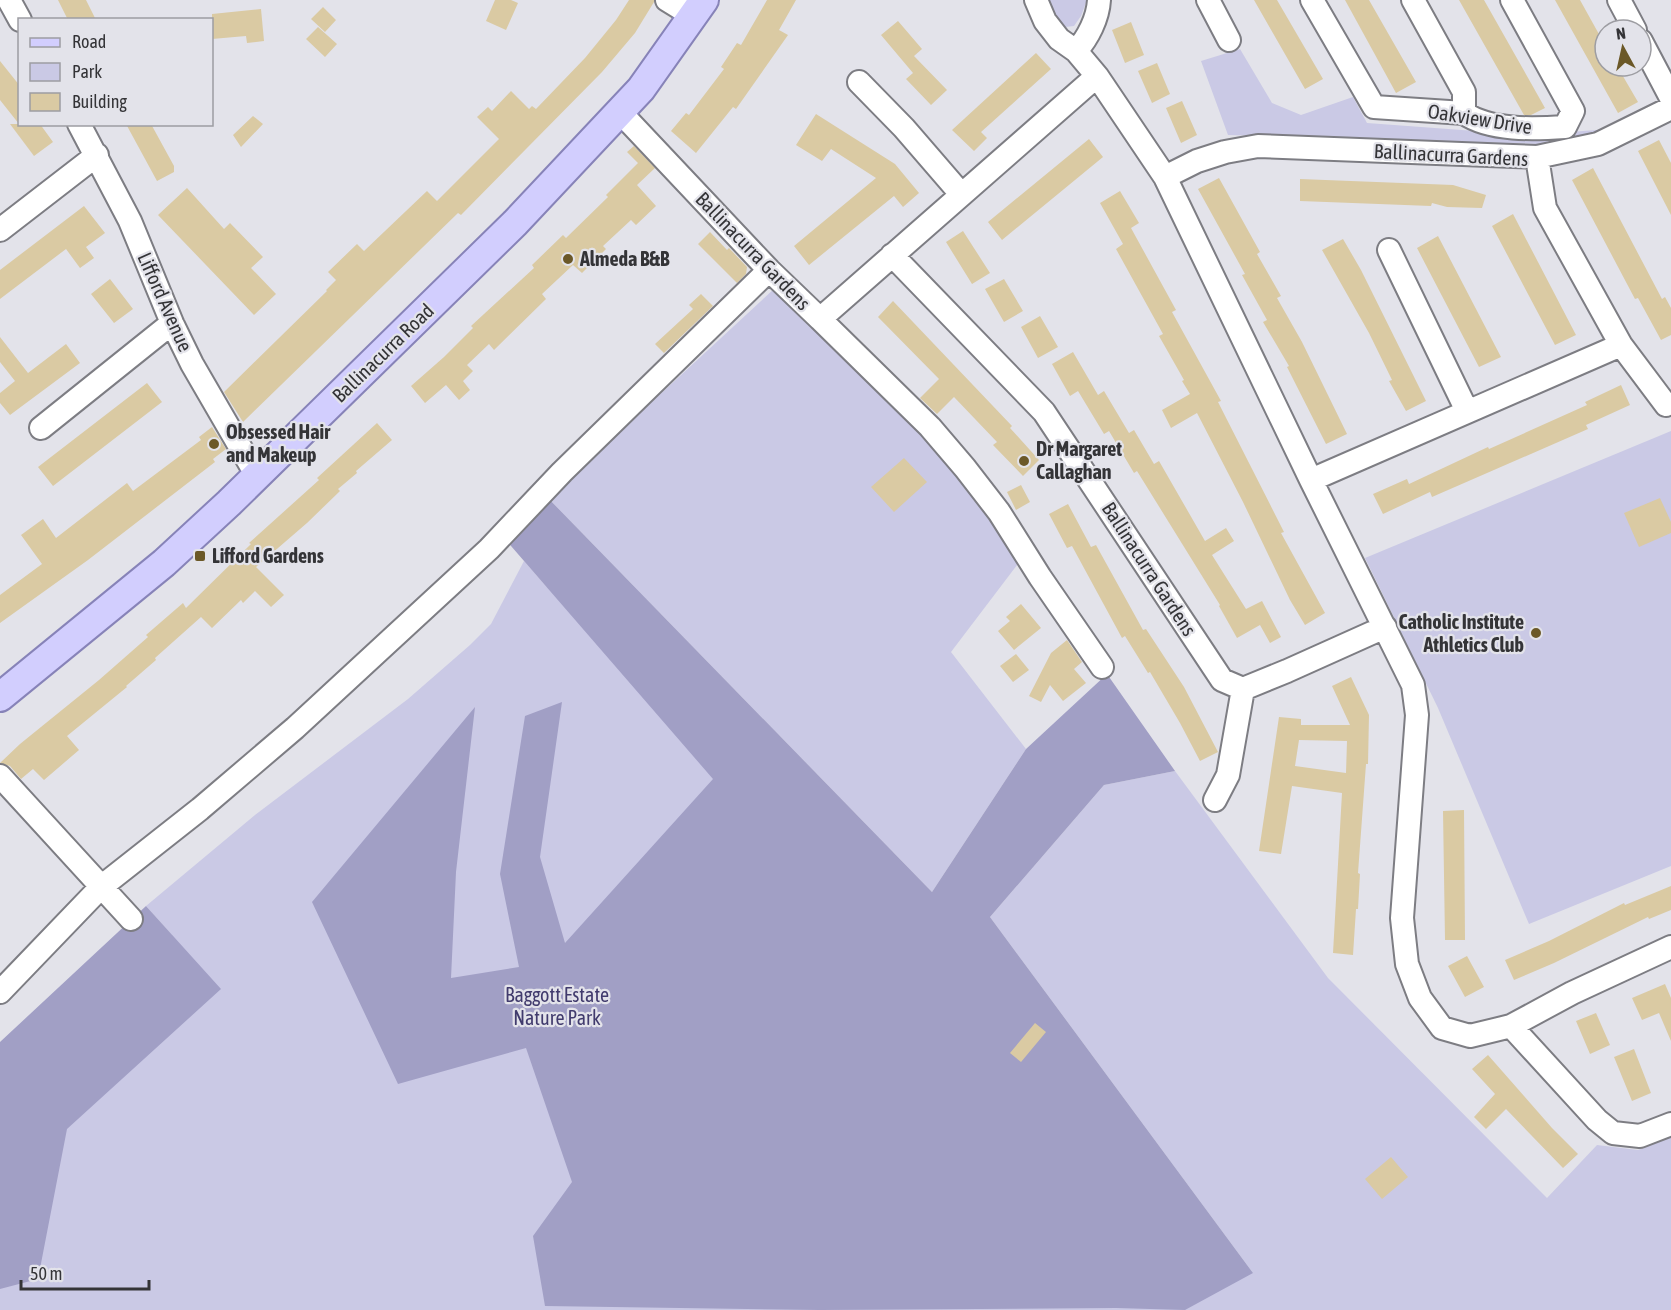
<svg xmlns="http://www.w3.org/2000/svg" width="1671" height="1310" viewBox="0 0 1671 1310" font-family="'Asap Condensed',sans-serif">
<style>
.green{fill:#cac9e5}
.forest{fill:#a19fc5}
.building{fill:#dacaa3;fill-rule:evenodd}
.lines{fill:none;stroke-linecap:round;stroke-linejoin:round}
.minor-casing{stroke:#7d7d83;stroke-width:26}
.major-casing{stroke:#8783b8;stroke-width:32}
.minor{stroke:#fff;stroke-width:22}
.major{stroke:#d2cefe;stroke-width:28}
.poi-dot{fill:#6b5827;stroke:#e3e3ea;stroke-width:2}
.labels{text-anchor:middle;stroke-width:4.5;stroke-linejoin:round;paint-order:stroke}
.street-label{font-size:20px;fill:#343437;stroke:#e3e3ea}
.poi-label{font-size:20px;font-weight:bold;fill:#343437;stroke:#e3e3ea;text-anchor:start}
.park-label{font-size:20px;fill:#413b6d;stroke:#e3e3ea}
</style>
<rect width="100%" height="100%" fill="#e3e3ea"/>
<!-- green -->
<path class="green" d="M1048,0H1087L1081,16L1074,26L1065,27L1055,23Z
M1240,49L1272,103L1301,115L1353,97L1367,123L1528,135L1597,130L1600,136L1538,144L1228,135L1201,61Z
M775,288L952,464L1020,561L951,652L1026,749L932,892L548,498Z
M1671,431V866L1529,924L1438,708L1365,558Z
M524,561L545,585L1253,1273L990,917L1104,785L1175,771L1328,978L1547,1198L1597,1145L1638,1150L1671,1137V1310H0V1088L172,935L146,906L255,815L408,699L470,645L491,624Z"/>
<!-- forest -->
<path class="forest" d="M548,498L932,892L1026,749L1107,674L1175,771L1104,785L990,917L1253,1273L1185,1310L1116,1308L820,1310L545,1306L533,1236L572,1182L526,1048L398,1084L312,902L475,707L456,872L451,978L519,967L500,874L525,716L562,702L540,857L565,943L713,779L504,538Z
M146,906L221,989L67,1129L38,1279L0,1289V1042Z"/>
<!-- building -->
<path class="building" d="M58,0H86L96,20H68Z
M495,0H511L518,3L506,30L486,21Z
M629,0H654V2L635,33L602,72L461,215L458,213L243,422L224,392L327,291L326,290L336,280L328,272L357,244L364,251L427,191L437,201L499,139L477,117L488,107L492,111L511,91L529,109L532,106L536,109L585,58L616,20Z
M767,0H796L779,30L788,35L736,109L733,107L696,153L671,131L686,113L689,115L724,69L721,67L737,43L741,45Z
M1254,0H1277L1323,79L1305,89Z
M1345,0H1369L1416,82L1396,93Z
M1459,0H1484L1545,108L1531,115H1524Z
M1555,0H1580L1605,45V66H1617L1638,102L1618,113Z
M323,7L336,20L325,32L311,19Z
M261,9L264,41L247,43L246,36L212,39V14Z
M898,21L922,49L914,56L947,90L931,105L906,79L913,73L881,35Z
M1131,22L1144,55L1125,63L1112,30Z
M318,27L337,44L325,57L306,39Z
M1036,53L1051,69L981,132L987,138L974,151L952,130Z
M0,61L20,86V124H40L53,142L34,156L10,124H19L0,100Z
M1157,63L1170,94L1152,103L1138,71Z
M1182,101L1197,135L1181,143L1166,108Z
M816,114L895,164L919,193L903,207L894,196L809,265L794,246L876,178L831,149L822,161L796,145Z
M253,116L263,124L241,147L233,135Z
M126,124H151L174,166V172L157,181Z
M1089,139L1103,157L1002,240L988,222Z
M1659,140L1671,163V215L1638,151Z
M634,146L655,168L637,185L656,206L636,225L631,220L603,246L606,249L582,273L573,265L542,294L546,299L494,350L489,344L467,365L473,371L463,381L470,390L459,400L446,385L425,403L411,386L444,357L473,328L471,326L534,268L532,265L563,235L566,238L608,197L606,195L638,163L627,152Z
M1593,168L1662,299L1665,297L1671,308V335L1661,340L1638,298L1635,299L1572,180Z
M1219,178L1260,252L1257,254L1281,296L1277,298L1302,342L1347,434L1326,444L1287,367L1289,366L1263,322L1267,320L1242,275L1245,274L1198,189Z
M1300,179L1453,185L1486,195L1482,208L1447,207L1432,203L1431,206L1300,201Z
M187,188L224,229L230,223L263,257L251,268L276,294L254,315L158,215Z
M1120,191L1139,223L1131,228L1176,310L1172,312L1221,401L1218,402L1284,532L1281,533L1325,613L1305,625L1290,600L1243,502L1197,413L1171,428L1162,410L1190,394L1182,381L1184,380L1159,336L1163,334L1116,249L1123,244L1100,203Z
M84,206L105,233L86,247L94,258L80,268L66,249L0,299V270Z
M1513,214L1576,335L1555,345L1492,226Z
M963,231L990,273L972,284L946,242Z
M710,232L727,250L729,248L747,267L746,274L737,283L698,244Z
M1438,236L1501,357L1479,367L1417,248Z
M1343,239L1361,270L1426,401L1406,411L1389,381L1392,380L1369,333L1322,250Z
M110,279L133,309L114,323L91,294Z
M1004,279L1023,311L1004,322L985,289Z
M701,294L713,306L664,353L655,344L693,309L689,305Z
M893,301L1012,426L1010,428L1039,460L1023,476L993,445L997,442L954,397L937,414L920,398L939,379L878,317Z
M1040,316L1058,347L1038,358L1021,327Z
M0,337L28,373L66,344L80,363L10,415L0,403V393L15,381L0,362Z
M1073,352L1098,395L1104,391L1129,433L1134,430L1154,464L1159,461L1205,541L1226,528L1234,541L1212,555L1246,609L1262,601L1281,637L1270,643L1260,625L1237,638L1219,606L1220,605L1137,471L1134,473L1109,431L1104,434L1078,391L1070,396L1052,364Z
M147,383L162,402L53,486L38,467Z
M1621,385L1630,405L1586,425L1588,429L1432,497L1430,492L1383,514L1373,494L1407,479L1409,484L1488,447L1489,449L1587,405L1585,402Z
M377,423L392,440L356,471L357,473L338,489L340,491L307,523L256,567L284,595L271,607L255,591L243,603L241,600L212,628L201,617L155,658L156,660L126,686L127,687L67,736L79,750L44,780L33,769L21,779L10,766L0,763L20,744L99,680L148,637L146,635L183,603L186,608L251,544L249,543L319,480L317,478Z
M212,427L226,449L213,459L215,462L88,560L0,623V595L42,564L21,535L43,519L56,538L127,483L133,491L201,440L199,437Z
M904,458L927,482L894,512L871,487Z
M1021,485L1030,502L1016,510L1007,492Z
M1660,498L1671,522V533L1639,547L1624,513Z
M1068,504L1091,547L1096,545L1143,630L1146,629L1184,687L1218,752L1200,761L1180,723L1150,672L1148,673L1125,636L1122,638L1072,546L1067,548L1049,514Z
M1021,604L1041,628L1014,650L998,631L1010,621L1006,617Z
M1067,640L1082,662L1074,669L1086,683L1063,701L1050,685L1041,702L1029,696L1051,653Z
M1016,654L1029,670L1013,682L1000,666Z
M1351,677L1369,715L1368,764H1366L1358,873L1360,874L1358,909H1356L1353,955L1333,953L1342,793L1292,786L1281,854L1259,851L1279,717L1301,719V725H1350L1332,686ZM1299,740L1347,741L1346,773L1295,766Z
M1464,810L1465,940H1445L1443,811Z
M1671,886V910L1649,919L1648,917L1554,963L1514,980L1505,960L1549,941L1624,903L1625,905Z
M1467,956L1484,987L1465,997L1448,966Z
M1665,984L1671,998V1041L1659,1013L1642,1020L1632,998Z
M1596,1013L1610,1045L1590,1054L1576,1021Z
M1035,1023L1046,1032L1021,1062L1010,1053Z
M1634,1049L1651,1093L1632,1101L1614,1057Z
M1488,1055L1552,1128L1578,1154L1563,1168L1506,1109L1486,1129L1474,1117L1495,1094L1472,1069Z
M1391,1157L1408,1177L1382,1199L1365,1179Z"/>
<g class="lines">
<!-- minor casing -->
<g class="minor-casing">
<path id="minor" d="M9,0L20,20
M667,0L693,16
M1036,0L1045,21L1059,39L1076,51L1097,76L1165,177L1311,480L1413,685L1417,715L1402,918L1407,964L1420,998L1442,1028L1470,1036L1511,1026L1572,993L1671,947
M1208,0L1229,40
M1312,0L1374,107L1464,113C1490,131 1534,129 1565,127L1573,111L1512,0
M1413,0L1464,92V113
M1619,0L1635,30
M1641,41L1671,98
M1076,51C1088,38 1098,18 1099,0
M859,82L904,128L961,194
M620,112L769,270L820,319L1097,76
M79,124L130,221L172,323L192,364L250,464L259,474
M1537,157L1598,144L1671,108
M1165,177L1197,161L1225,152L1258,146L1537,157L1545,208L1621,345L1666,405
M0,230L97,155
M1389,250L1467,411
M892,255L1044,412L1222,680L1243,689L1287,671L1385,627
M820,319L930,427L965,468L999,512L1040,577L1102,667
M41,428L172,323
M1311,480L1621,345
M0,776L131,919
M1215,800L1228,775L1243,689
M0,992L101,887L200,809L295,728L489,549L562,472L769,270
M1511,1026L1597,1120L1613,1133L1640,1136L1671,1124"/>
</g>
<!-- major casing -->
<g class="major-casing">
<path id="major" d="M0,697L164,563L229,503L515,223L641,89L704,0"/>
</g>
<!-- minor -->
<use href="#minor" class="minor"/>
<!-- major -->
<use href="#major" class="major"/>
</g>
<!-- markers -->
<g class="poi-dot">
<circle cx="568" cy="259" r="6"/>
<circle cx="214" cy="444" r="6"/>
<circle cx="1024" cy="461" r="6"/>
<rect x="194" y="550" width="12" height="12" rx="3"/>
<circle cx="1536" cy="633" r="6"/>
</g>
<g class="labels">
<!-- street labels -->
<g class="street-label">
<text transform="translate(1480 119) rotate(9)" y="7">Oakview Drive</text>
<text transform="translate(1451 155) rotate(3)" y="7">Ballinacurra Gardens</text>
<text transform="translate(753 251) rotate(46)" y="7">Ballinacurra Gardens</text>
<text transform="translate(165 302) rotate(66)" y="7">Lifford Avenue</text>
<text transform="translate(383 353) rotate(-44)" y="7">Ballinacurra Road</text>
<text transform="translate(1149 569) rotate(57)" y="7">Ballinacurra Gardens</text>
</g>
<!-- poi labels -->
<g class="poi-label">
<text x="580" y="266">Almeda B&amp;B</text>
<text x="226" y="439">Obsessed Hair<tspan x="226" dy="23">and Makeup</tspan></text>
<text x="1036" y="456">Dr Margaret<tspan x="1036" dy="23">Callaghan</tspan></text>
<text x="212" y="563">Lifford Gardens</text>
<text x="1524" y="629" text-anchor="end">Catholic Institute<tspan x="1524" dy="23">Athletics Club</tspan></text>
</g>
<!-- park labels -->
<g class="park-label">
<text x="557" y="1002">Baggott Estate<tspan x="557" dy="23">Nature Park</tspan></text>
</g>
</g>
<!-- legend -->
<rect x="18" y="18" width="195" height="108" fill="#e3e3ea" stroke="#9d9da2" stroke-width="1.5"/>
<rect x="30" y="38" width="30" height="9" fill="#d2cefe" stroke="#9d9da2" stroke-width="1.5"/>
<text x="72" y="48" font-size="18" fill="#343437">Road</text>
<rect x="30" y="63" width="30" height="18" fill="#cac9e5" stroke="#9d9da2" stroke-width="1.5"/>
<text x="72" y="78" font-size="18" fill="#343437">Park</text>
<rect x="30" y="93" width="30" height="18" fill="#dacaa3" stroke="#9d9da2" stroke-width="1.5"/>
<text x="72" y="108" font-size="18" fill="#343437">Building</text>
<!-- north arrow -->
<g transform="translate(1623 48) rotate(352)"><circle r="28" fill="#e3e3ea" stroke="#9d9da2" stroke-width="1.5"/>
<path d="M0-4.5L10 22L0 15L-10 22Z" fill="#6b5827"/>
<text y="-9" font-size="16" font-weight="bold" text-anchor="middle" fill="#343437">N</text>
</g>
<!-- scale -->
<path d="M21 1280v9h128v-9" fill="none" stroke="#343437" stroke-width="3"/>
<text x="30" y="1280" font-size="18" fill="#343437" stroke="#e3e3ea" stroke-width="4.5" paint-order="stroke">50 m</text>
</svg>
